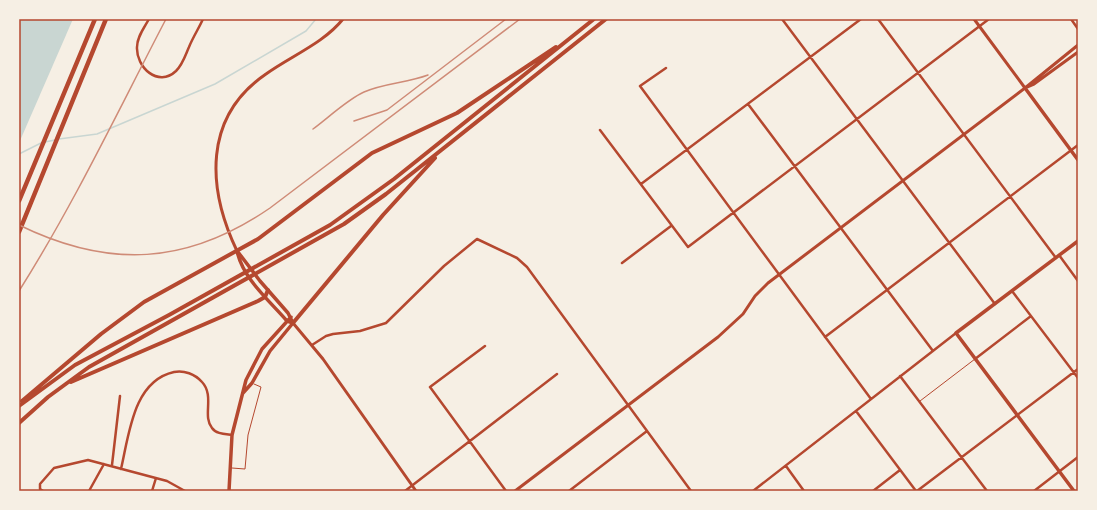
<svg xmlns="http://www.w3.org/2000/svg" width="1097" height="510" viewBox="0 0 1097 510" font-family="'Asap Condensed',sans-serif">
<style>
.water{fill:#c9d6d2}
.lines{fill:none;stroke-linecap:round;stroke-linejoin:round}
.stream{stroke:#c9d6d2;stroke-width:1.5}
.service{stroke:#b5482f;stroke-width:1}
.minor{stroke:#b5482f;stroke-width:2.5}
.tertiary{stroke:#b5482f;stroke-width:3}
.secondary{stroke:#b5482f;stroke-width:3.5}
.primary{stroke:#b5482f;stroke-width:4}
.motorway{stroke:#b5482f;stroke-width:4.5}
.rail{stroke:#cf8b77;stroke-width:1.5}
.neatline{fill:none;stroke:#b5482f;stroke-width:1.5}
</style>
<rect width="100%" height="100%" fill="#f6efe4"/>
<!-- water -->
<path class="water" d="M19,19H73L19,143Z"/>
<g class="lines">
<!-- stream -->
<path class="stream" d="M59,139L97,134L215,84L306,31L316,19
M45,142L55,140
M19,154L41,143"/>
<!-- service -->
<path class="service" d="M920,401L975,359
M232,468L245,469L248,435L261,387L254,384"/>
<!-- minor -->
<path class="minor" d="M149,19C144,28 137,37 137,47C136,67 158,88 176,71C183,64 185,56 189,47C193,37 199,28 203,19
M782,19L995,304
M878,19L1056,258
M1071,19L1078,29
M666,68L640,86L871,399
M748,104L933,351
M600,130L688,247L989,19
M641,184L861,19
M1059,255L1078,281
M622,263L671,226
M1012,291L1078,378
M825,337L1078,145
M312,345L326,336L333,334L360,331L386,323L444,266L477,239L517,258L527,267L691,491
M485,346L430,387L506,491
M975,359L1031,316
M900,376L987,491
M856,411L916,491
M112,465L120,396
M786,466L804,491
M121,469C129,435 133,381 174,372C184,370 195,374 202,382C215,396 202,416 212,428C216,434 225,434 232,435
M43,491L40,489V484L54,468L88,460L167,481L185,491
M89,491L104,464
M152,491L156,478
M405,491L557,374
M569,491L647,431
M753,491L956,333
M873,491L900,470
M917,491L1078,369
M1034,491L1078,457"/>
<!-- tertiary -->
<path class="tertiary" d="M974,19L1025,88
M1027,87L1034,84L1078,52
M237,251C207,188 203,117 266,74C291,56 324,43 343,19
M293,323L323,359L416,491
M515,491L718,337L743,314L755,296L768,283L1025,88L1078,45"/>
<!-- secondary -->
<path class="secondary" d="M1025,88L1078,160
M237,251C243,279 269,300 287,321L293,323
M238,252L260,281L288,313L293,323
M243,393L252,383L270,351L293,323
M229,491L232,435L246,380L262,349L291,317
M1074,491L956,333L1078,241"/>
<!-- primary -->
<path class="primary" d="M293,323L383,215L435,158
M71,382L258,301L265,297L268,290
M22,401L101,334L144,302L258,239L372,153L457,113L556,47
M19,406L75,365L169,315L330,225L394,179L594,19
M19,423L48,397L89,367L344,224L386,194L606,19"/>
<!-- motorway -->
<path class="motorway" d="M19,201L95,19
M19,232L106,19"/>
<!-- rail -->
<path class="rail" d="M354,121L387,110L506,19
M313,129C328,118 348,99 364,92C384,83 407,83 428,75
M19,225C109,269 187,265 270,208L520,19
M19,291C74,204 118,111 166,19"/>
</g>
<!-- border -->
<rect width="1097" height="510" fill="none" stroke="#f6efe4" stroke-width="40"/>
<rect x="20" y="20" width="1057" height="470" class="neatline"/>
</svg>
